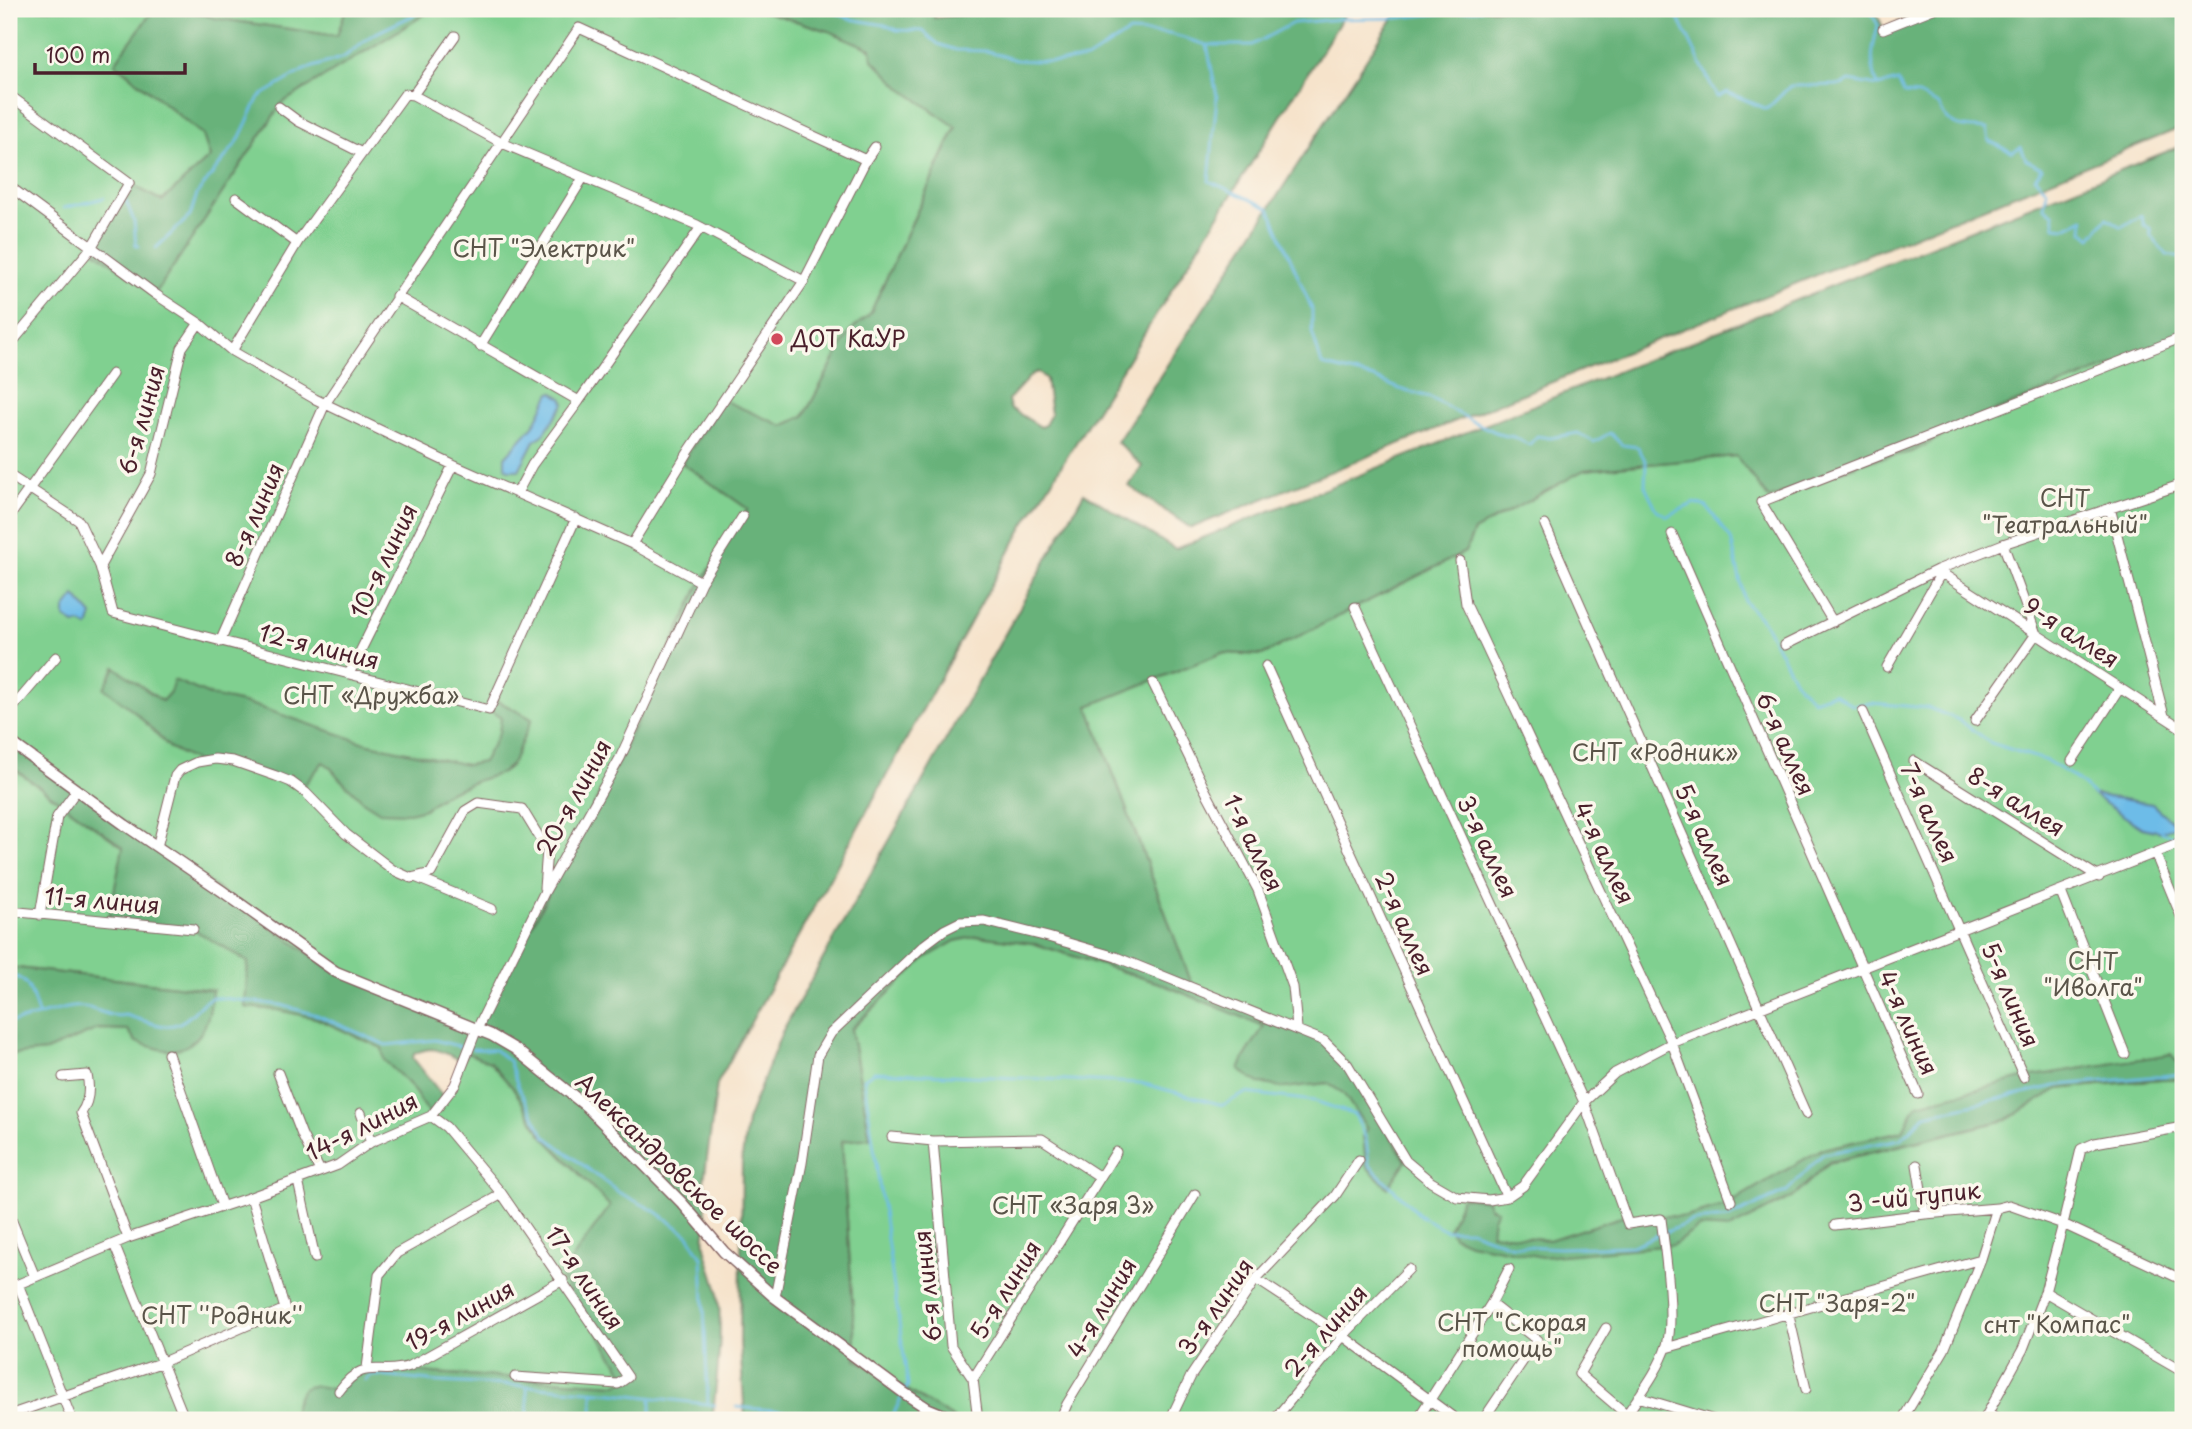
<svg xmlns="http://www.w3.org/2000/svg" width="2192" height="1429" viewBox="0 0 2192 1429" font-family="'Playpen Sans',sans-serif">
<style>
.green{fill:#80d090;stroke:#65785e;stroke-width:2}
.forest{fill:#68b27a;stroke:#596852;stroke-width:2;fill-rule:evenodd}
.water{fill:#6dbce8;stroke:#5c6e8a;stroke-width:2}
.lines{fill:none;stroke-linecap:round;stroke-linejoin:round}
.stream{stroke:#6dbce8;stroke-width:2.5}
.minor-casing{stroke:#866463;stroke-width:11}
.tertiary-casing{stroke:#866463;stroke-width:13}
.minor{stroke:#fff;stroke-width:9}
.tertiary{stroke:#fff;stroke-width:10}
.poi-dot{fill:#d1495b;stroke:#fbf7ec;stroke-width:2.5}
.labels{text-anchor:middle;stroke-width:7;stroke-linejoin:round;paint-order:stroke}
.park-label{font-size:23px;fill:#5a5449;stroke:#fbf7ec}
.poi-label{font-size:23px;fill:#4a1f2b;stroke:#fbf7ec;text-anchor:start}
.street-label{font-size:23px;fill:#4a1f2b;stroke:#fbf7ec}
</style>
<rect width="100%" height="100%" fill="#fbf7ec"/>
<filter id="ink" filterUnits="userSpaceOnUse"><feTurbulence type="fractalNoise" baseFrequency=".0143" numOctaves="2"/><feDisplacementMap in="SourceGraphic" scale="14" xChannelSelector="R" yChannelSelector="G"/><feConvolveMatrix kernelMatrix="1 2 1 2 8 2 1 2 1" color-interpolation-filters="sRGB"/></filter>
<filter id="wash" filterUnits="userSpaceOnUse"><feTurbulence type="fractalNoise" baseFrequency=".00686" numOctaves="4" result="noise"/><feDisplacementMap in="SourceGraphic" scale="28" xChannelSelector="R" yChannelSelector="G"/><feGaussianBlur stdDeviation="1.57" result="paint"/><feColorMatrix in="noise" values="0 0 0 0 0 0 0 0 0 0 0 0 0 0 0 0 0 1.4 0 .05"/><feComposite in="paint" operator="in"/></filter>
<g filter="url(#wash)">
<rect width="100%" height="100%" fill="#f6e3cb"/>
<!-- green -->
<path class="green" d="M9,9H154L115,63L203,135L210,157L162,201L129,183L155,294L282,103L427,13L465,11L509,17L526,9H756L829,31L871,49L933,111L956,126L870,314L850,331L804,416L783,426L682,463L748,509L476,1031L331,969L9,742Z
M186,9H346L337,36L214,18Z
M2183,338V1060L2177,1063L2171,1054L1902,1131L1822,1149L1726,1205L1686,1217L1636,1215L1621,1217L1550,1240L1490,1233L1493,1218L1453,1236L1673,1245L1699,1227L1729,1228L1794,1196L1829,1163L2006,1120L2058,1089L2161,1079H2183V1420H956L856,1359L842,1140L870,1137L851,1030L924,959L955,941L978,936L1032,943L1159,983L1265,1026L1244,1058L1312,1085L1327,1083L1343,1093L1366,1126L1364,1143L1388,1187L1406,1161L1348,1065L1193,987L1088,706L1222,653L1262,655L1465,552L1474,531L1584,470L1737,456L1974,419Z
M9,765L123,847L193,929L248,962L245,1007L278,1010L316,1018L383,1048L431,1115L439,1107L467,1053L490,1062L514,1089L542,1135L610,1206L628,1377L618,1384L415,1372L339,1391L297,1397L292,1420H9V1055L46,1051L98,1029L128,1030L212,990L9,967Z"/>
<!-- forest -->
<path class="forest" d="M154,9H186L214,18L337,36L346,9H526L509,18L465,11L427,13L282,103L155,294L91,248L129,183L162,201L210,157L203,135L115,63Z
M756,9H938L934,18L1011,9H1348L1023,527L717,1084L704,1181L707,1226C698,1246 716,1273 718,1294C723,1334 717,1374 713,1414L715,1420H292C299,1384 303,1381 339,1391L355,1373L409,1366L415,1372L617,1384L627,1378L560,1276L610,1206L542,1135L514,1089L490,1062L467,1053L457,1059C440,1050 432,1045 414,1054L413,1058L445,1099L431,1116L409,1084L384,1060L382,1048L316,1018L278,1010L245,1007L248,962L193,929L108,922L123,847L9,765V742L331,969L476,1031L620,758L700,584L748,509L682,463L723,400L783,426L804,416L850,331L870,314L956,127L902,89L872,59L871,49L829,31ZM1038,372L1046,379L1051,414L1045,425L1041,427L1010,408L1008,400L1032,374Z
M1399,9H1875L1883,28L1933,9H2183V127L1191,528L1129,486L1142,466L1117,442Z
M2183,145V338L1974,419L1912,452L1867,461L1769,499L1736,456L1584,470L1474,531L1465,552L1262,655L1222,653L1088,706L1193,987L1324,1041L1348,1065L1406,1161L1388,1188L1366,1166L1363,1135L1367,1130L1366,1127L1343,1093L1327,1083L1285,1088L1259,1083L1239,1070L1244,1058L1264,1026L1159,983L1032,943L978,936L955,941L924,959L851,1029L870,1138L842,1141L856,1359L956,1420H745L740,1343L742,1158L747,1121L782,1032L1084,493L1175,549Z
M115,667L162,701L170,692L174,680L212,696L256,706L365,743L467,765L483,762L499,733L501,718L489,710L494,699L532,719L512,764L502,773L479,780L445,794L424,809L410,813L380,812L364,802L340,779L329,766L323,762L301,789L233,761L197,762L170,748L134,711L104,688Z
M9,967L212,990C211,1015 204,1045 174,1050C163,1052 147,1045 136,1042L128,1030L98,1029L46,1051L9,1055Z
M2171,1054L2177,1062L2183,1060V1079H2161L2058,1089L2006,1120L1829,1162L1794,1196L1729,1229L1699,1227L1673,1245L1542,1257L1469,1243L1453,1236L1449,1228L1462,1197L1487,1200L1489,1207L1497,1210L1493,1218L1491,1233L1549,1240L1621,1217L1636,1215L1686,1217L1726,1205L1822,1149L1902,1131L1917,1104L2027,1077Z"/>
<!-- water -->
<path class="water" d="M553,392L563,399L564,404L543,435L534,441L519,470H509L505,467V457L534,425L550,393Z
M75,596L92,615L88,627L80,623L74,624L65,617V609Z
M2091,794L2152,804L2176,825L2161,832L2142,828Z"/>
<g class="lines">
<!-- stream -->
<path class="stream" d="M477,9H480
M829,9L850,19L885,25L897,30L923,31L938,44L956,50L987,51L1016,60L1058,62L1087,59L1129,32L1170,34L1207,45H1252L1293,23L1340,19L1398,18L1482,9
M1552,9H1570
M1670,9L1682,25L1717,97L1727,92L1767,109L1790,86L1841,85L1850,81L1878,86L1898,81L1904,94L1919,95L1939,105C1948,130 1964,127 1987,129L1989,141L2012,152L2021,147L2026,160L2042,168L2035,178L2047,190L2044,207L2053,214L2055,227L2065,228L2084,219L2083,231L2091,238L2107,218L2121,227L2141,216L2144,225L2150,228L2151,236L2167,255L2183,258
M1869,9L1878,25C1872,50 1869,60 1878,86
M1207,45L1217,96L1209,181L1269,208L1312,309V332L1322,365L1374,378L1400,389L1429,397L1472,421L1502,435L1514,437L1529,445L1537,436L1550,438L1578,433L1594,442L1610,433L1622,445L1638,447L1646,462L1645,486L1657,510L1667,516L1695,503L1707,507L1731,539L1745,602L1765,624L1795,681L1813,700L1834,693L1852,705L1871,703L1929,708L1959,720L1991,743L2047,761L2072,776L2094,795
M126,201L134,221L136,246H139
M64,208L104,198
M156,248L190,216L197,194L238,141L259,97L304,70L344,57L372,35L426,9
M2160,828L2161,832L2182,839
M9,976C31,976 32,999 39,1016
M9,1022C31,1020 51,1010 73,1007C92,1004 107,1019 125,1015C152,1022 170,1036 192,1014C199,1007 203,1001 213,997L281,1005L317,1015L386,1045L435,1040L466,1048
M472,1049L495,1050L509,1061L519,1089L545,1136L618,1192L657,1212L688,1235L702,1257L708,1404
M1666,1232L1693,1221L1729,1218L1787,1191L1823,1154L1901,1139L1925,1115L2060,1085L2183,1074
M365,1381L371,1375L439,1382L527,1386L614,1393L715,1405
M527,1386L528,1420
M905,1390L908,1385L864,1079L874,1072L1141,1083L1223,1105L1246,1093L1315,1101L1355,1115L1366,1139L1369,1165L1422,1217L1446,1230H1470L1510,1245L1559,1248L1632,1246L1660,1234
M593,1392V1420
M651,1399V1420
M736,1407L891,1420L902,1396"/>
</g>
</g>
<g filter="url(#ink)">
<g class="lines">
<!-- minor casing -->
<g class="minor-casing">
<path id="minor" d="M1883,29L1933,9
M9,95L129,183L91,248L9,346
M413,95L455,36
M279,107L298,121L362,153
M9,186L155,294L199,323L232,351L315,399L453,465L632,544L701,582
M236,198L297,243
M396,296L579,401L701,227
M480,346L583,178
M232,351L299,240L405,94L413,95L502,143L697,225L804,281
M9,475L79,521L100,566L113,613L489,710L576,518
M517,493L532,465L579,401
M2110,508L2164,716
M9,517L112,374
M1545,525L1806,1114
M1672,534L1918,1094
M632,544L689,451L804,281L866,160L875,147
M1460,561L1466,604L1672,1043L1731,1201
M100,566L151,474L182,348L199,323
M1937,570L2183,729
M1355,607L1584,1102L1628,1224L1661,1219C1665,1250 1675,1317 1667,1345C1659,1371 1638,1397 1623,1420
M1833,622L1761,502L2183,337
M220,642L325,404L579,28L866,160
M1785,645L1937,570L2003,544L2183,484
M1266,666L1507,1197
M1887,667L1941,573
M349,674L453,465
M1153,683L1203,786L1258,890L1293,987L1297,1028
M9,712L56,657
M1863,712L2024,1077
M1975,721L2036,634L2003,544
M1914,761L2099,877
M2072,761L2120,688
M157,847L175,776L180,770L197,762L215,759L233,761L276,776L291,782L306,793L346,834L393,870L411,878L431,873L465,811L478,803L522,809L547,850L544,888
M2155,853L2183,921
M415,877L492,909
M2061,892L2125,1054
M9,911L193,929
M40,915L57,817L76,791
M168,1054L222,1206
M278,1073L302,1135L320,1171
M63,1077L87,1075C90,1089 89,1102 81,1113L128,1238
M361,1113L371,1142
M431,1116L446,1127L502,1194L628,1377L618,1384L515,1377
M892,1137L933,1141L1042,1139L1100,1177
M933,1141L951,1346L973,1379L978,1420
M1917,1165L1925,1214
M298,1181L315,1258
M9,1214L35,1277
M1835,1225L1925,1214L1997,1208
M114,1244L185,1420
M1256,1279L1343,1336L1457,1420
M18,1284L72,1420
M9,1288L128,1238L251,1197L338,1165L371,1142L431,1116L455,1085L476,1031L544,893L620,758L701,582L743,516
M2045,1292L2183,1372
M775,1297L802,1163L818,1055L831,1033L924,945L944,930L960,922L984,921L1048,937L1116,957L1324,1041L1348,1065L1406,1161L1431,1182L1457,1197L1489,1200L1507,1197L1523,1186L1584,1102L1615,1073L1672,1043L2183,842
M1788,1312L1806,1389
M1606,1328L1579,1374L1633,1420
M1666,1348L1981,1259L1997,1208L2009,1205L2063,1224L2081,1149L2095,1143L2183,1127
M367,1368L379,1275L397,1253L502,1194
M973,1379L1116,1152
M339,1391C365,1355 378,1377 410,1366L563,1280
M1638,1397L1714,1420
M1988,1414L1999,1420
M9,1415L163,1362L285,1309L251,1197
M1060,1420L1067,1404L1195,1194
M1170,1420L1191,1376L1256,1279L1335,1196L1359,1160
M1274,1420L1343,1336L1409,1269
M1417,1420L1491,1304L1509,1269
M1483,1420L1537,1340L1491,1304
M1902,1420L1944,1350L1981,1259
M1984,1420L2023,1349L2045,1292L2063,1224L2183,1280"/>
</g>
<!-- tertiary casing -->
<g class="tertiary-casing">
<path id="tertiary" d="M9,741L125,825L222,891L336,972L491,1035L515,1049L586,1106L682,1203L724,1252L773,1296L904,1393L927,1408L956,1420"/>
</g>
<!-- minor -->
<use href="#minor" class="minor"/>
<!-- tertiary -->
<use href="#tertiary" class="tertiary"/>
</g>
</g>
<!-- markers -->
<circle class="poi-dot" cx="777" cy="339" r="7"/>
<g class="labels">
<!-- park labels -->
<g class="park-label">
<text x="544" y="257">СНТ "Электрик"</text>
<text x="2065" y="507">СНТ<tspan x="2065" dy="26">"Театральный"</tspan></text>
<text x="371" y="704">СНТ «Дружба»</text>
<text x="1655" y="761">СНТ «Родник»</text>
<text x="2093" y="970">СНТ<tspan x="2093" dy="26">"Иволга"</tspan></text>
<text x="1073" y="1214">СНТ «Заря 3»</text>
<text x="1837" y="1312">СНТ "Заря-2"</text>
<text x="222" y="1324">СНТ ''Родник''</text>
<text x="1512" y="1331">СНТ "Скорая<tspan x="1512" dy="26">помощь"</tspan></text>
<text x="2057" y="1333">снт "Компас"</text>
</g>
<!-- poi labels -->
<g class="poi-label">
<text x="791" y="347">ДОТ КаУР</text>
</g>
<!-- street labels -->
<g class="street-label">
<text transform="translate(142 420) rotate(-74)" y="8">6-я линия</text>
<text transform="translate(255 515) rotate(-66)" y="8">8-я линия</text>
<text transform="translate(384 561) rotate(-64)" y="8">10-я линия</text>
<text transform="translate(2071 633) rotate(33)" y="8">9-я аллея</text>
<text transform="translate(319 647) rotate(14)" y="8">12-я линия</text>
<text transform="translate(1785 744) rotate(66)" y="8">6-я аллея</text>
<text transform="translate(574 798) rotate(-61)" y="8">20-я линия</text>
<text transform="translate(2016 802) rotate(32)" y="8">8-я аллея</text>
<text transform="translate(1929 813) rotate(66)" y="8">7-я аллея</text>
<text transform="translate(1704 835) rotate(66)" y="8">5-я аллея</text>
<text transform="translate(1253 843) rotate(64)" y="8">1-я аллея</text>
<text transform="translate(1487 847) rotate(65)" y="8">3-я аллея</text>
<text transform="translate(1604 853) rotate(65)" y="8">4-я аллея</text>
<text transform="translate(102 901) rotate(5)" y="8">11-я линия</text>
<text transform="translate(1404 924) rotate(66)" y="8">2-я аллея</text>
<text transform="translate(2010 995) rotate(67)" y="8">5-я линия</text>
<text transform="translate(1908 1023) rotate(66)" y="8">4-я линия</text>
<text transform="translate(362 1127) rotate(-27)" y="8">14-я линия</text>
<text transform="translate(679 1174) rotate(44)" y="8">Александровское шоссе</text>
<text transform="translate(1914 1197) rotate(-6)" y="8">3 -ий тупик</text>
<text transform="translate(584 1278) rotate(56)" y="8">17-я линия</text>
<text transform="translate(928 1286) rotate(-96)" y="8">6-я линия</text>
<text transform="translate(1006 1290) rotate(-58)" y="8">5-я линия</text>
<text transform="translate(1216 1307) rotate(-55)" y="8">3-я линия</text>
<text transform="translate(1102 1308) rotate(-59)" y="8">4-я линия</text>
<text transform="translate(460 1316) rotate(-29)" y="8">19-я линия</text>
<text transform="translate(1326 1331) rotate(-49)" y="8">2-я линия</text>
</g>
</g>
<!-- margin -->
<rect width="2192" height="1429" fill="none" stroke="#fbf7ec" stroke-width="35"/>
<!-- scale -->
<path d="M35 63v10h150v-10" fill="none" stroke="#4a1f2b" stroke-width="3.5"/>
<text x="46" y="63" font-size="21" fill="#4a1f2b" stroke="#fbf7ec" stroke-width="5" paint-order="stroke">100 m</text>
</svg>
